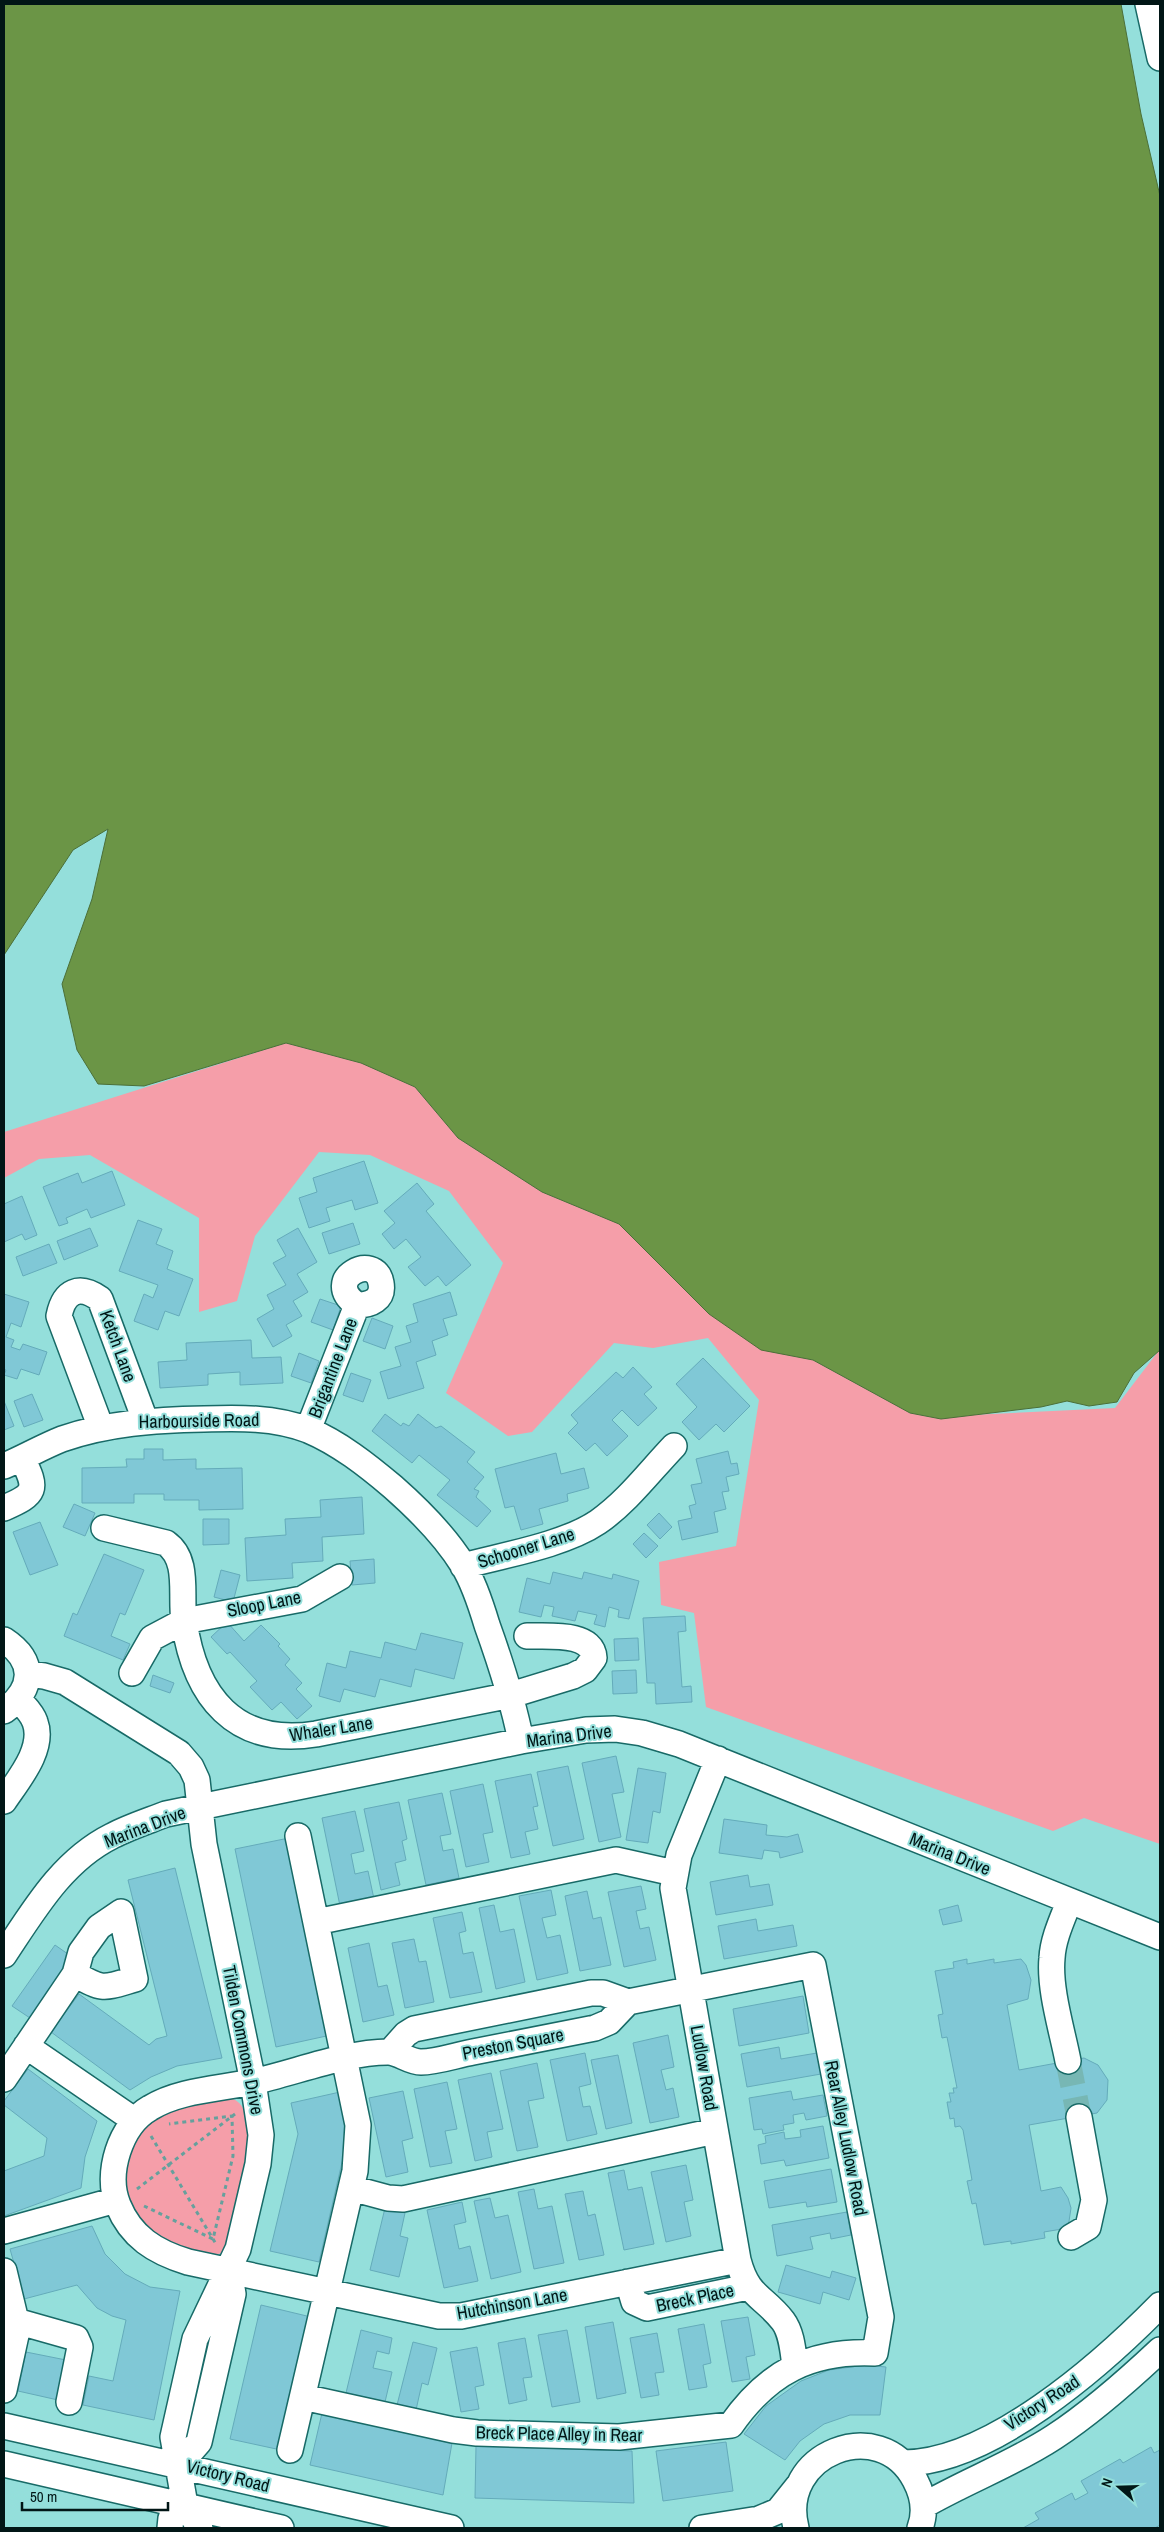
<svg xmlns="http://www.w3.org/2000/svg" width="1164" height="2532" viewBox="0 0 1164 2532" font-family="'Archivo Narrow',sans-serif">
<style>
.green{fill:#f59ea9}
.water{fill:#6b9546;stroke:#4b6f38}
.building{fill:#80c8d6;stroke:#64abba}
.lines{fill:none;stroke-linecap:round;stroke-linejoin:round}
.minor-tunnel{stroke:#77b7b4;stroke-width:25;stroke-dasharray:25 12;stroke-linecap:butt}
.minor-casing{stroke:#186a67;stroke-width:28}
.path{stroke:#66a09d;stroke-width:3;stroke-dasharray:4 4;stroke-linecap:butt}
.minor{stroke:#fff;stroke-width:25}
.labels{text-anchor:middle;stroke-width:4;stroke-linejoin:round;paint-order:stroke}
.street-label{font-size:18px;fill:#011616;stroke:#94dfdb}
</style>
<rect width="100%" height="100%" fill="#94dfdb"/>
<!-- green -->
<path class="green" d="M286,1043L361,1063L415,1087L458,1138L542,1192L619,1224L709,1314L789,1355L813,1360L910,1413L930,1417L1115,1408L1160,1349V1844L1084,1818L1053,1831L706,1707L694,1613L661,1605L659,1562L736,1546L759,1400L708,1338L653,1348L614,1343L532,1432L508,1436L446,1393L503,1263L449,1191L370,1155L319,1152L255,1236L237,1301L199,1312V1218L90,1155L39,1159L4,1178V1132Z
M229,2098C270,2104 233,2220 227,2246L222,2253L210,2256L166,2244L144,2229L126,2197L124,2181L130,2150L139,2135L152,2120L179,2108Z"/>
<!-- water -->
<path class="water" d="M4,4H1121L1141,114L1160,196V1350L1134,1373L1117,1402L1089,1406L1067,1401L1041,1407L941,1419L910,1413L813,1360L761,1350L709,1314L619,1224L542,1192L458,1138L415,1087L361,1063L286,1043L144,1086L98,1084L77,1050L62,984L92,899L108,829L73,850L4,955Z"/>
<!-- building -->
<path class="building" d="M364,1161L378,1203L355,1210L352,1200L326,1208L330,1221L309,1228L299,1198L317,1192L313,1178Z
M112,1171L125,1205L91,1218L87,1209L66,1218L68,1223L59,1226L43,1187L78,1173L82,1183Z
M417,1183L434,1204L426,1211L471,1265L446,1286L438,1276L425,1286L408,1267L421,1257L406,1239L394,1249L382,1234L395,1223L384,1211Z
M22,1196L37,1235L25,1240L22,1234L4,1242V1204Z
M138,1220L162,1229L156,1244L173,1251L167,1269L193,1279L179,1316L165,1311L158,1330L134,1321L144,1294L153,1298L158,1285L119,1271Z
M353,1223L360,1244L329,1254L322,1233Z
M90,1228L98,1246L64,1260L57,1241Z
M298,1228L317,1262L297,1274L308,1292L293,1301L302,1316L286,1325L292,1336L273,1347L257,1319L274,1309L267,1295L286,1285L273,1263L286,1256L277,1240Z
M49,1244L57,1263L23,1276L16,1257Z
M450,1292L457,1315L443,1319L448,1335L432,1341L436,1355L416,1362L424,1388L388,1399L380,1372L401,1366L395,1347L411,1342L406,1326L418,1322L413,1304Z
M4,1294L29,1302L21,1327L11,1323L6,1337L14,1340L11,1347L20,1350L23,1344L47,1352L39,1375L21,1369L17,1379L4,1375L6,1370L4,1369Z
M320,1299L341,1306L333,1330L311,1322Z
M372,1318L393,1326L385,1349L363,1341Z
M251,1340L252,1358L281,1357L283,1383L240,1385V1372L208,1374V1385L160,1388L158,1362L187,1360L186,1343Z
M299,1353L319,1361L311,1383L291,1376Z
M703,1358L750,1406L724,1432L716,1424L699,1440L682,1422L697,1407L676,1384Z
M633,1367L652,1387L644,1394L657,1408L638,1426L622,1410L612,1420L628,1436L607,1456L595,1443L586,1451L568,1433L578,1423L571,1415L616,1372L623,1378Z
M351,1373L371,1380L363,1402L343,1395Z
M32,1394L43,1420L24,1427L14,1401Z
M4,1401L14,1426L4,1430Z
M385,1414L401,1426L403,1423L409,1426L418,1414L436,1428L441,1426L475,1452L467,1462L484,1477L474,1489L479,1491L476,1497L491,1511L477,1527L437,1495L450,1480L419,1455L412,1463L372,1431Z
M144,1449H163V1460L196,1459V1469L242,1468L243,1509L199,1510V1500H164V1494H134V1503H82V1468L127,1467L126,1459H144Z
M728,1451L731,1464L737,1463L739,1474L726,1477L729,1491L722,1492L726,1509L714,1512L718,1532L682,1540L678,1521L692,1518L689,1506L696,1504L691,1485L702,1483L696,1459Z
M556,1453L561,1474L584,1468L589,1488L567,1494L568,1501L539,1509L543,1524L521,1530L514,1506L505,1508L495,1469Z
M362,1497L364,1534L322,1537L323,1561L292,1563L293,1578L247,1581L245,1538L286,1535L285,1519L321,1517L320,1500Z
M74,1504L95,1513L85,1536L63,1527Z
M659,1513L672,1527L660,1539L647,1525Z
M203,1519H229V1544L203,1545Z
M40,1522L58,1565L30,1575L13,1532Z
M644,1533L658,1546L646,1558L633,1544Z
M104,1554L144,1570L125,1615L120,1613L111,1636L130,1644L123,1660L64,1636L73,1613L77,1615Z
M374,1559L375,1583L352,1585L350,1561Z
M221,1570L240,1575L233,1602L214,1597Z
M553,1572L582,1579L584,1572L612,1579L613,1574L639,1581L629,1619L618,1617L619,1610L609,1607L605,1627L594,1624L597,1615L578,1611L575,1621L552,1616L554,1607L544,1605L541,1617L519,1612L527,1578L550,1584Z
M685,1616L686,1631L678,1632L682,1687L691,1686L692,1702L656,1704L655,1683H647L643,1618Z
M227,1622L244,1641L261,1625L280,1644L278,1646L290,1659L285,1665L302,1683L296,1689L312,1706L297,1719L281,1702L272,1710L250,1687L257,1681L230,1652L227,1654L211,1637Z
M421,1633L463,1643L454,1679L415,1669L411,1687L380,1679L375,1697L344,1689L340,1702L319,1696L327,1663L346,1668L350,1651L381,1658L385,1642L416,1650Z
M638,1638L639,1660L615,1661L614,1639Z
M636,1670L637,1693L613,1694L612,1671Z
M153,1675L174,1683L170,1693L150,1686Z
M616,1756L624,1792L612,1794L621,1837L599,1842L582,1763Z
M568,1766L584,1839L553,1846L537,1772Z
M638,1768L666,1773L660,1813L653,1811L648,1843L626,1840Z
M531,1774L538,1806L533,1807L538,1829L525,1832L530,1854L511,1858L495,1781Z
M483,1784L493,1832L483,1834L489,1862L466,1867L450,1791Z
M442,1793L451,1834L440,1836L443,1851L453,1849L459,1878L426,1885L408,1800Z
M399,1802L407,1839L402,1841L406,1860L395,1863L400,1885L381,1890L364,1809Z
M355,1811L364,1851L351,1854L355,1874L368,1871L374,1899L340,1906L322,1818Z
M724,1819L767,1825L766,1835L787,1837L798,1834L803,1852L780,1858L779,1852L764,1850L762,1859L719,1853Z
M289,1838L331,2035L276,2047L235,1849Z
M175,1868L222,2058L177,2066L151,2077L130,2090L51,2032L79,1994L149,2045L156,2039L167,2036L128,1880Z
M748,1875L750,1887L769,1884L773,1905L716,1915L710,1882Z
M641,1886L646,1909L636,1911L640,1929L649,1927L656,1960L624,1967L608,1892Z
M551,1890L556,1915L542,1918L547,1938L560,1935L568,1973L537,1980L519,1896Z
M587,1891L593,1919L601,1917L611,1965L580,1971L565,1896Z
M494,1905L500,1932L514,1929L525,1982L496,1989L479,1908Z
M958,1905L962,1921L943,1925L939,1910Z
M462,1912L466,1931L459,1933L463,1954L473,1952L482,1992L450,1998L433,1918Z
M756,1919L758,1931L793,1925L797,1946L724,1959L718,1926Z
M414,1939L419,1962L426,1961L434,2002L405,2008L392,1943Z
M369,1943L378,1987L387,1985L394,2015L363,2022L348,1948Z
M55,1945L75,1959L33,2020L12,2006Z
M967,1959V1964L994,1959V1963L1021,1959L1026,1965L1031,1980L1028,1999L1007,2005L1019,2070L1084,2058L1098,2065L1108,2080L1107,2100L1097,2113L1029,2125L1041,2191L1061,2187L1068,2198L1071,2208L1068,2228L1044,2232L1045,2238L1011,2244V2241L984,2245L976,2203L972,2204L967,2181L972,2180L963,2130L960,2126L955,2127L954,2118L950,2119L947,2102H951L949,2093H954L953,2088H957L947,2037L942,2038L938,2015L943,2014L935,1971L954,1968L953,1962Z
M803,1996L809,2033L739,2046L733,2009Z
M668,2035L674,2067L661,2070L666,2090L673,2088L679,2117L650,2123L633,2043Z
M779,2047L781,2059L817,2053L821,2074L747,2087L741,2054Z
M585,2053L591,2084L579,2087L583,2107L590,2106L597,2134L567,2141L550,2060Z
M618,2055L632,2123L606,2129L591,2060Z
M537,2063L544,2098L528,2101L538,2147L517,2151L500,2071Z
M28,2069L97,2121L85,2157L81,2188L4,2216V2171L44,2156L47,2138L4,2105V2101Z
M491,2073L503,2129L487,2132L492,2157L475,2161L458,2080Z
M447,2082L457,2129L445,2131L452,2163L430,2167L414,2089Z
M403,2091L413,2138L402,2141L408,2172L386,2177L369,2098Z
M791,2091L793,2100L823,2095L827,2116L806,2120L804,2113L793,2115L794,2123L783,2125L784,2130L763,2134L762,2129L754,2130L749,2098Z
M340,2092L349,2132L319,2262L270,2251L298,2134L291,2103Z
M823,2126L829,2158L786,2166L784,2160L761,2164L758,2145L766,2143L765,2136L784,2132L785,2139L801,2137L800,2130Z
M686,2165L693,2200L684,2202L691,2236L666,2242L651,2172Z
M831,2169L837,2202L807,2207L806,2202L769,2208L764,2181Z
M624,2170L628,2190L642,2187L654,2244L624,2250L608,2173Z
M534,2189L538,2209L552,2206L564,2263L534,2269L518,2192Z
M583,2191L588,2216L595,2214L604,2255L579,2260L565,2194Z
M490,2198L495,2218L508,2215L521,2272L491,2279L474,2201Z
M462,2202L466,2222L454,2225L459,2249L470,2246L478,2281L444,2288L427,2210Z
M385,2208L405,2213L400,2236L408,2238L399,2277L370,2270Z
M847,2212L851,2235L831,2239L830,2233L810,2237L813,2249L777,2256L772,2225Z
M92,2226L105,2254L125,2274L150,2287L180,2291L154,2420L83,2405L89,2376L113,2381L126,2320L112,2316L97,2308L77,2285L24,2299L10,2249Z
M786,2265L830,2278L832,2271L856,2278L849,2300L823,2292L820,2304L778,2292Z
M261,2305L311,2317L281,2450L230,2439Z
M748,2317L755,2355L746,2357L750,2379L732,2382L721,2321Z
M613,2322L626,2393L597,2399L585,2327Z
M704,2324L711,2363L703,2365L707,2387L689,2390L678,2329Z
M361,2330L392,2338L389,2354L377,2351L373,2368L392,2372L385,2402L346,2393Z
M567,2330L580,2402L552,2407L538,2335Z
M657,2333L664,2372L655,2373L659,2395L641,2398L630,2338Z
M525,2338L532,2377L523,2378L527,2400L509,2404L498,2343Z
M413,2342L437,2348L428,2385L422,2383L416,2410L397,2405Z
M477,2347L484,2385L475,2387L479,2409L461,2412L450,2352Z
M26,2352L66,2360L58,2400L18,2391Z
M866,2365L886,2367L880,2415H850L824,2424L800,2441L785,2460L744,2434L766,2406L801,2381L829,2370Z
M322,2413L452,2443L443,2495L310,2465Z
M726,2442L733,2491L663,2501L656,2451Z
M476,2446L632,2451L634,2503L475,2498Z
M1151,2447L1154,2453L1160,2450V2525L1155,2528H1023L1039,2519L1035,2513L1072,2493L1075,2500L1088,2493L1081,2481L1120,2459L1123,2463Z"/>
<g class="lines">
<!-- minor-tunnel -->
<path class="minor-tunnel" d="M1068,2061L1079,2117"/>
<!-- minor casing -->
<g class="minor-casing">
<path id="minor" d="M1148,4L1160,58
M101,1428L59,1316C64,1291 79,1284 100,1299L145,1420
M308,1430L357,1305C370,1305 384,1300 381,1283C376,1251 320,1279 357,1305
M4,1466C23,1458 42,1447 62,1439C108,1423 155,1420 204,1419C239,1418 274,1417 308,1430C339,1443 367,1465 393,1487C418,1509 445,1536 463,1565C474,1583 481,1605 487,1625C501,1664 513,1701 521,1741
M4,1508C36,1494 38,1490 22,1458
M104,1528L166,1543C190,1560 180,1595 184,1621C195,1697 235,1747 316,1734L511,1695L573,1676L585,1670L594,1658C593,1631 546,1637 527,1636
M463,1566C504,1555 564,1545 598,1522C627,1502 650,1471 674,1446
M4,1640C36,1661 34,1689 4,1711
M132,1673L152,1638L184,1621L302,1599L340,1577
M28,1674L44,1676L65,1682L179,1753L191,1767L197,1780L204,1844L253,2082L261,2135L258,2164L238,2249L195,2339L173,2437L185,2505L200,2528
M718,1759L679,1855L673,1888L738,2260C748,2298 763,2295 783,2321C792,2333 793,2352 795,2366
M4,1801C18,1780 45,1749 35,1722C32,1713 25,1707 19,1700
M316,1922L616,1860L674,1873
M4,1955C34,1910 62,1861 112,1836C129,1827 148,1821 166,1814L521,1741L586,1730L615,1729L642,1733L679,1744L1160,1937
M628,2002L609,2022L595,2028C554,2036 513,2044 473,2052C456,2055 437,2062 421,2062C409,2062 399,2052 388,2052C346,2052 294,2073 252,2082C219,2089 179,2090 150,2108C120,2125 105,2174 118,2205C131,2237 155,2252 188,2262L439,2316H461L738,2260
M26,2046L134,2120
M1068,2061C1062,2030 1049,1989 1052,1958C1053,1939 1062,1920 1069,1902
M4,2079L75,1974L81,1952L99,1927L121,1912L135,1979C104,1988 103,1991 75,1974
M351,2188L388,2198L403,2199L715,2131
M4,2231L116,2200
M1071,2237L1088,2227L1094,2200L1079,2117
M4,2271L16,2321V2335L4,2390
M628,2282L634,2302L647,2308L748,2287
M16,2321L76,2338L80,2347L69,2402
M303,2397L453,2430L477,2433L619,2437L731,2425C768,2372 811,2350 875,2353L881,2317L813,1965L628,2002L603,1993H591L414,2029L406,2034L390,2052
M4,2426L451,2528
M290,2450L355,2171L358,2125L298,1836
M903,2463C990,2463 1101,2365 1160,2305
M4,2464L281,2528
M179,2465L199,2442L233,2294L230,2276
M923,2506C966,2481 1013,2464 1054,2437C1092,2412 1127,2381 1160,2350
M170,2528L171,2518L185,2505
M702,2528L759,2519L778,2511L798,2486
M796,2528C777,2454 880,2413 915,2480C923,2495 926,2512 920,2528"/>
</g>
<!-- path -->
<path class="path" d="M151,2136L216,2244
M137,2189L235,2114
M144,2206L213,2239L233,2156L232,2116L169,2124"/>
<!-- minor -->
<use href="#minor" class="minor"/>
</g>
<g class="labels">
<!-- street labels -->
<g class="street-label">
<text transform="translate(118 1346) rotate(70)" y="6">Ketch Lane</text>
<text transform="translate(333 1368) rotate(-69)" y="6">Brigantine Lane</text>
<text transform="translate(199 1421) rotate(-1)" y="6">Harbourside Road</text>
<text transform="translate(526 1548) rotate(-17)" y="6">Schooner Lane</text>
<text transform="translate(264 1604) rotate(-11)" y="6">Sloop Lane</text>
<text transform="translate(331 1729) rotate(-9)" y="6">Whaler Lane</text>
<text transform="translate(569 1736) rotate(-7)" y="6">Marina Drive</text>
<text transform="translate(145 1827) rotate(-21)" y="6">Marina Drive</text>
<text transform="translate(950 1854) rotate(22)" y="6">Marina Drive</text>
<text transform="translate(243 2040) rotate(79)" y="6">Tilden Commons Drive</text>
<text transform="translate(513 2044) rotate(-11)" y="6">Preston Square</text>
<text transform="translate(704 2068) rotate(80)" y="6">Ludlow Road</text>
<text transform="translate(846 2138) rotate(79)" y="6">Rear Alley Ludlow Road</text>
<text transform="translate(695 2298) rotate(-12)" y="6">Breck Place</text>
<text transform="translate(512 2304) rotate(-10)" y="6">Hutchinson Lane</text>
<text transform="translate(1042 2403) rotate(-33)" y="6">Victory Road</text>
<text transform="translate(559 2434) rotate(1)" y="6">Breck Place Alley in Rear</text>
<text transform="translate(228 2476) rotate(14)" y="6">Victory Road</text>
</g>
</g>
<!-- border -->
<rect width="1164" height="2532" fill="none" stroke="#011616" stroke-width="10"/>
<!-- north arrow -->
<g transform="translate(1119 2487) rotate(290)" stroke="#94dfdb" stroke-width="4" paint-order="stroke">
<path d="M0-4L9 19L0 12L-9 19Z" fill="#011616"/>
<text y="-8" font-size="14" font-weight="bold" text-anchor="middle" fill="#011616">N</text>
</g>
<!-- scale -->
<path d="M22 2502v8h146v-8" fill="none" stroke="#011616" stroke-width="2.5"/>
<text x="30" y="2502" font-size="15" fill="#011616" stroke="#94dfdb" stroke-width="4" paint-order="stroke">50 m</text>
</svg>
